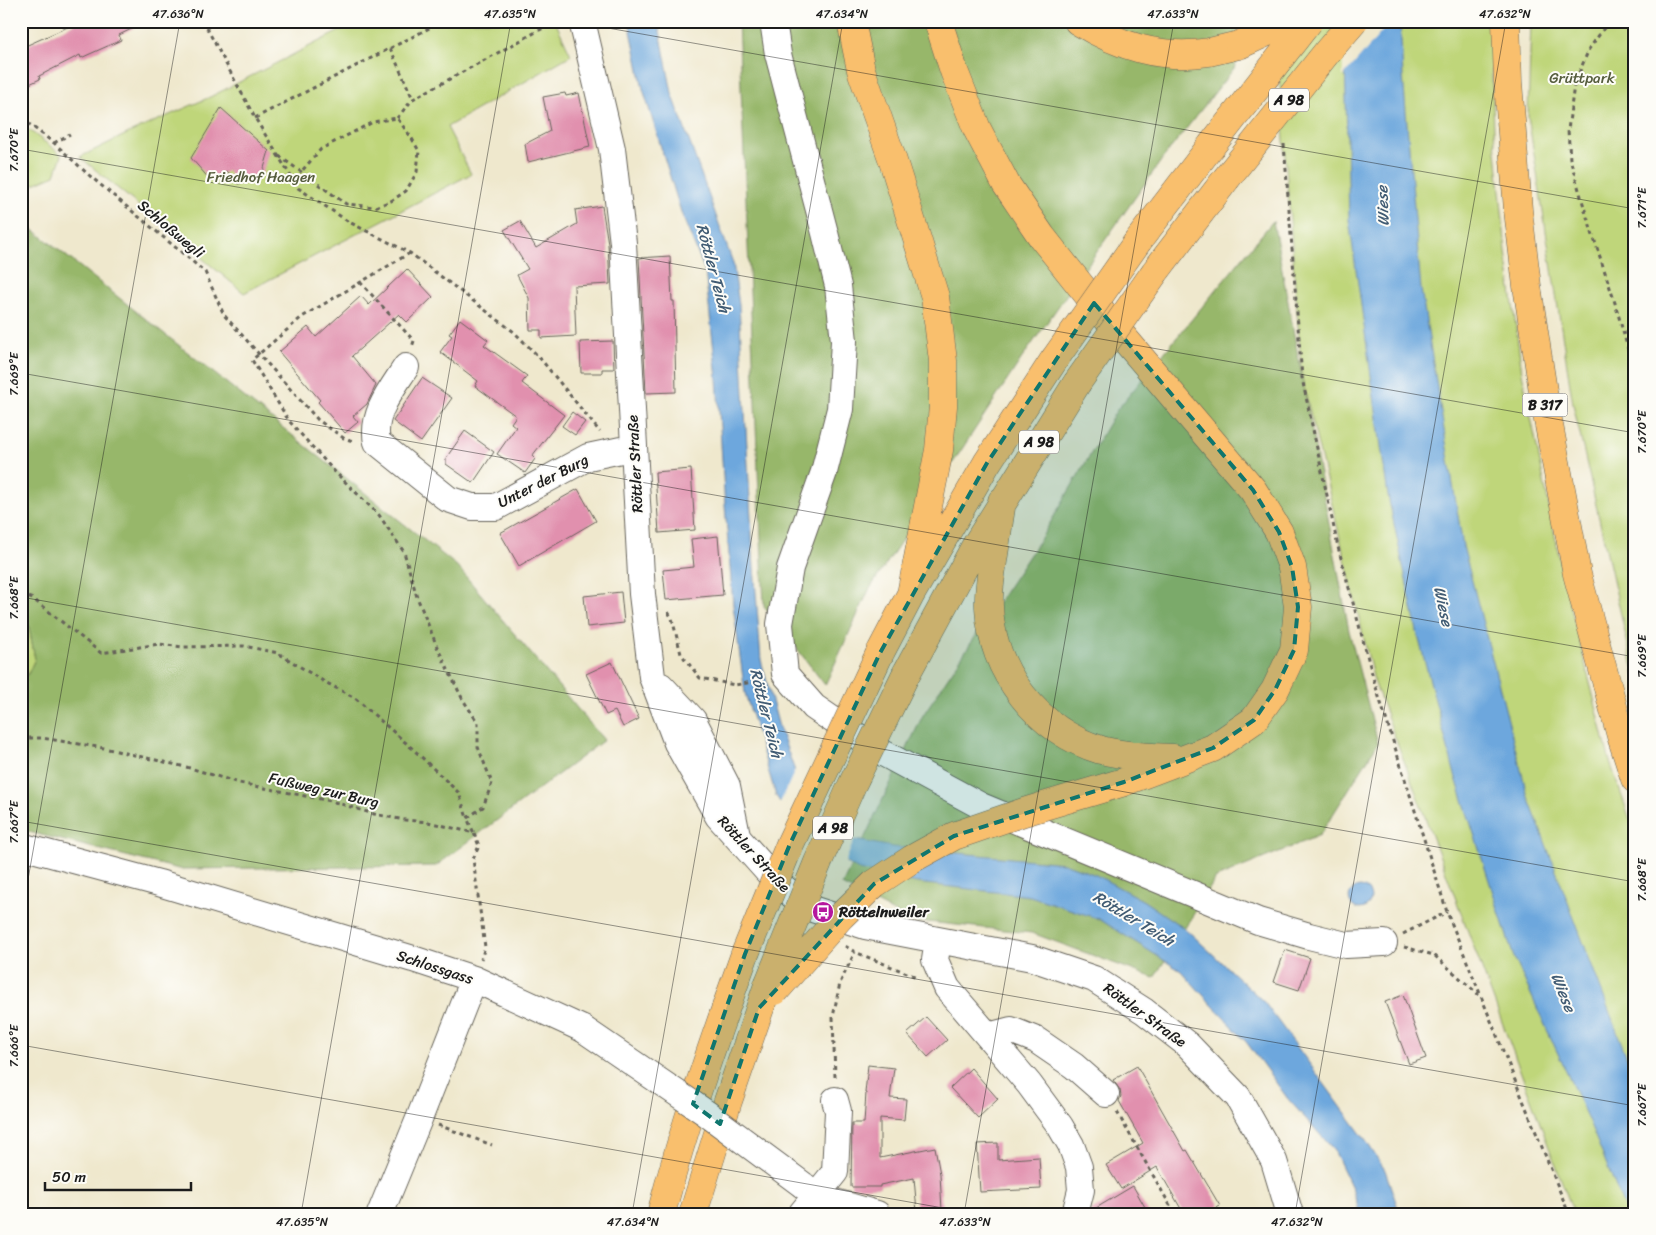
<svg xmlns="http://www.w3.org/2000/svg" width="1656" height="1235" viewBox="0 0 1656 1235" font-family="Sriracha,sans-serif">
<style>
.green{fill:#bfd67a;stroke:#6e794b}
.forest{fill:#97b76a;stroke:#5a6a43}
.water{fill:#6da7dd;stroke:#44627c}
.pier{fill:#efe8cd}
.building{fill:#e190ae}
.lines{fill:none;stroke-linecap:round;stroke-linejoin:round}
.minor-casing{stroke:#66635a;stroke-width:28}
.major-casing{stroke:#66635a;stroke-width:29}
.highway-casing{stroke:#66635a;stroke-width:29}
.path{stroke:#66635a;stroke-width:3;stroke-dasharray:4 4;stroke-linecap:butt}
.minor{stroke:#fff;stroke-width:26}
.major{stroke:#f9bf6d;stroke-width:28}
.highway{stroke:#f9bf6d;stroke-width:28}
.minor-bridge-casing{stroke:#66635a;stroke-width:28;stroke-linecap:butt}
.highway-bridge-casing{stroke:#66635a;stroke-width:29;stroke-linecap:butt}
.minor-bridge{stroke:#fff;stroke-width:26}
.highway-bridge{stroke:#f9bf6d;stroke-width:28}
.marked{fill:#0f766e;fill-opacity:0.2;stroke:#0f766e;stroke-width:4;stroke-dasharray:10 6;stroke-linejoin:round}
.ticks{fill:none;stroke:#1c1c1c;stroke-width:1;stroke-opacity:0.45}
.labels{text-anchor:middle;stroke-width:4;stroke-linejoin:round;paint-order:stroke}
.shield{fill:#fdfcf7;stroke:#605f5e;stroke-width:1}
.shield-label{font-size:14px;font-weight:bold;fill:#1c1c1c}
.park-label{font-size:15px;fill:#555d3d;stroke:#fdfcf7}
.street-label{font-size:15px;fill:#1c1c1c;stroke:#fdfcf7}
.poi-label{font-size:15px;font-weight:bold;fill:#1c1c1c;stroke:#fdfcf7;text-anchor:start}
.water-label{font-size:16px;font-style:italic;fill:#405b73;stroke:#fdfcf7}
.neatline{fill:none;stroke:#1c1c1c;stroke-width:2}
.ticks-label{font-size:12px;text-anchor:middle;fill:#1c1c1c}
</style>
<rect width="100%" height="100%" fill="#fdfcf7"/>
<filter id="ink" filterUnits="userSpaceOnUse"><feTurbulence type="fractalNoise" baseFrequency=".02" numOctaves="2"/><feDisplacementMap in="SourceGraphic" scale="10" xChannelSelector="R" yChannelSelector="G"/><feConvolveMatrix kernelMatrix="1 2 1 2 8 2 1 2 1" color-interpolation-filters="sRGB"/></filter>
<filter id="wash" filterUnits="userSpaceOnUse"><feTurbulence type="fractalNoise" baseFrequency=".0096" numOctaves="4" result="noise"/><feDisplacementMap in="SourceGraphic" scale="20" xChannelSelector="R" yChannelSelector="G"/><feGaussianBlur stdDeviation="1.12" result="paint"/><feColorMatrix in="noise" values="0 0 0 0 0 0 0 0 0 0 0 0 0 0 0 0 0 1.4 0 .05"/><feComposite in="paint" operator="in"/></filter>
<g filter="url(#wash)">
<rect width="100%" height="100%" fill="#efe8cd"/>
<!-- green -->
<path class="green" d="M359,21H555L571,55L447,127L471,174L244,293L80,157L129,133L210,97Z
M1275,21H1490L1494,131L1506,252L1522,373L1564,581L1610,762L1635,834V1214H1574L1374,681L1302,378Z
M1531,21H1635V676L1573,404L1528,116Z
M21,124L62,155L55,175L34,184L21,173Z
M21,613L28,622L35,659L28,674L21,676Z"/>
<!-- forest -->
<path class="forest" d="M738,21H1243L1235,67L1163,158L1022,358L869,590L825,685L764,606Z
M21,220L457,566L604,740L436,866L179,869L21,830V676L28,674L35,659L28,622L21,613Z
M1273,221L1349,631L1378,743L1320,835L1216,878L1154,978L1032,933L909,920L842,885L923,715L1043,535L1116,411Z"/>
<!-- water -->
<path class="water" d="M629,21H658L672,93L733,263L739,305L753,553L761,660L779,727L799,782L816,808L855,840L893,847L1064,863L1096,875L1144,901L1188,931L1264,1002L1364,1138L1385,1170L1400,1214H1360L1352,1188L1334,1150L1288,1099L1247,1043L1181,971L1099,919L1030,896L917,883L859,870L808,843L776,796L745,693L733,605L724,493L717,378L705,271L682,215L643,89Z
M1344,21H1400L1403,76L1421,289L1463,546L1528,797L1635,1079V1214H1627L1590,1124L1513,955L1455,775L1418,636L1388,496L1349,220Z
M1349 898a11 11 0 1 1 22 0a11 11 0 1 1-22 0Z"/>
<!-- pier -->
<path class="pier" d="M1342,21H1391L1343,77Z
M796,768L801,780L818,806L855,838L844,865L806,844L779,805Z"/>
<g id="blocks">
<!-- building -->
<path class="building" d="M81,21H148L119,35L121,40L81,58L80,55L39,76L40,79L21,88V48Z
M565,93L566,96L579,93L590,147L528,162L525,144L550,131L543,97Z
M221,108L269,151L262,175L238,184L227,171L211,181L191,158Z
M602,206L608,244L610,284L574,286L576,336L541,338V330H530L529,298L517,275L528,269L504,230L520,221L536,248L577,224L575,210Z
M670,256L672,301H674L676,392L646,393L639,258Z
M407,269L433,297L407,322L399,314L352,356L376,385L367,404L353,416L358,422L345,433L318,402L320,400L279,352L308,327L316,337L361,296L369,305Z
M460,319L488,340L484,345L527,376L522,383L564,415L532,456L535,459L525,473L497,454L516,427L511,423L516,416L475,386L478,381L440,352L452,336L449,334Z
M613,341L614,369H602V373H581L580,342Z
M422,378L452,398L421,442L393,421Z
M572,412L585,422L575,435L562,426Z
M465,431L494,452L473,483L446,464V458Z
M691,469L695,530L659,533L655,472Z
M578,489L596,521L519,566L500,533Z
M718,536L723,595L666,600L663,570L694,567L691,539Z
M621,592L624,623L587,627L584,596Z
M612,662L639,719L623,727L615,711L606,715L586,674Z
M1285,950L1310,958L1299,990L1274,982Z
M1403,995L1426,1058L1409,1064L1385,1002Z
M926,1017L947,1040L928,1057L907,1034Z
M868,1065L894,1068L890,1098L906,1099L904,1120L880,1118V1158L935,1147L940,1174L942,1211L917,1212L914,1178L880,1185V1187H851L852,1123H864L866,1093H865Z
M1137,1066L1185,1151L1187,1150L1220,1206L1207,1214H1184L1157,1167L1121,1189L1106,1165L1143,1143L1119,1101L1121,1096L1120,1090L1113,1080Z
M971,1068L998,1099L978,1118L950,1088Z
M998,1143V1160L1039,1157L1041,1189L980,1192L977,1144Z
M1133,1186L1149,1214H1091V1211Z"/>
</g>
</g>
<g filter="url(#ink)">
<use href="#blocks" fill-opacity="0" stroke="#66635a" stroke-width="1"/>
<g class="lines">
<!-- minor casing -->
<g class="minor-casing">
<path id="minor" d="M582,21L612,149L623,243L642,594L652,677L677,743L718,816L777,882L806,907L865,926L1032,958L1094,979L1144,1011L1188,1045L1238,1097L1274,1161L1290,1214
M773,21L778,54L825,233L838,286L844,341L840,409L824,472L790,568L780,624L785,674L814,707L830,718L883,753L981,806L1258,921L1309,936L1346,945L1384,943
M406,367C392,389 371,414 377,442L448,499L472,507H496L588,457L621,450L634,451
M661,686L693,720L727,786L737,835
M21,846L159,883L413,959L474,979L583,1029
M938,941L935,960L947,988L1029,1084L1060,1126L1071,1145L1079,1167L1081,1190L1075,1214
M988,1036L1011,1030L1036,1040L1074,1066L1106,1094
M804,1186L816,1195L828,1200L877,1214
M380,1214L419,1119L474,979
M801,1214L835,1172L838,1111L835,1100"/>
</g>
<!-- major casing -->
<g class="major-casing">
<path id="major" d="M1506,21L1508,82L1518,210L1527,286L1545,404L1577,574L1621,736L1635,779"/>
</g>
<!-- highway casing -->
<g class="highway-casing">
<path id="highway" d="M851,21L861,70L892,158L935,297L943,361V406L939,450L911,594
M938,21L954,71L977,129L1006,184L1042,237L1100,310L1253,490L1279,532L1292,567L1298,607L1294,650L1275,690L1254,720L1213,748L1124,782
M1078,21C1119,46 1161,60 1209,52C1219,50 1229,47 1239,45
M1138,241L1211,146
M1155,272L1226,179
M1002,501C999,521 996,541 993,561C991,576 988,592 989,607C992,672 1038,731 1101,750C1125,756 1149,757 1173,758
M880,653L911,594L987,463L1054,360
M906,674L975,547L1077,383
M661,1214C684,1126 714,1040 745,954
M693,1214L728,1101L768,985"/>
</g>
<!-- path -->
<path class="path" d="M203,21L255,118L298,188L349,222L410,253L514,332L539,357L600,432
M1609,21L1589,49L1574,85L1568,130L1570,159L1587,217L1615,303L1635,374
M390,48L413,99
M21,118L54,143L90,176L205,272L224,315L318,420L345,439L354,441
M255,118L443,21
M397,118L413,99L547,26L546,21
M54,143L70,134
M1284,144L1302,378L1338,547L1374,681L1447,912L1569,1214
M279,156L346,204L375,207L391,201L406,191L417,172L419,151L411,137L397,118L373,122L321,149L301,172
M410,253L302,317L252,360L289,421L335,472L379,515L404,552L417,597L438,649L462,698L478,723V747L492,783L483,807L467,818L474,833
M360,282L414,341L412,347
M21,595L33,599L101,653L159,644L183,647L244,646L278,653L323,681L355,698L414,750L459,793L467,818
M668,612L672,618L681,654L700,678L735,685L765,680
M21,738H42L104,748L190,768L239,783L331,801L374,814L405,820L428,822L474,833L479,846L473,859L485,947L481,959
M1403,934L1447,912
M845,946L855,952L917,977
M1404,947L1434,955L1479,995
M835,1077L833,1017L840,983L855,952
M1117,1112L1175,1214
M438,1125L492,1145"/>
<!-- minor -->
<use href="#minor" class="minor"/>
<!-- major -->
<use href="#major" class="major"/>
<!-- highway -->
<use href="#highway" class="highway"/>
<!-- minor-bridge casing -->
<g class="minor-bridge-casing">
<path id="minor-bridge" d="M583,1029L706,1113L803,1185"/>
</g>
<!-- highway-bridge casing -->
<g class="highway-bridge-casing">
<path id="highway-bridge" d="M1239,45L1291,21
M1211,146L1309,21
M1226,179L1328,51L1354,21
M1054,360L1138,241
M1077,383L1155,272
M745,954L790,844L880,653
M768,985L818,862L852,785L906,674
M775,991L841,916L874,884L912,859L954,836L1024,812L1124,782"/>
</g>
<!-- minor-bridge -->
<use href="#minor-bridge" class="minor-bridge"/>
<!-- highway-bridge -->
<use href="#highway-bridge" class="highway-bridge"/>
</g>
</g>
<!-- marked area -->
<path class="marked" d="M1094,303L1253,490L1279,532L1292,567L1298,607L1294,650L1275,690L1254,720L1213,748L1124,782L954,836L874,884L759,1008L720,1124L693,1104L745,954L790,844L880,653L987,463Z"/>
<!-- ticks -->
<path class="ticks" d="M568,21L1635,209M21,149L1635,433M21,373L1635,657M21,597L1635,882M21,821L1635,1106M21,919L180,21M21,1045L977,1214M301,1214L511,21M632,1214L843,21M964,1214L1174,21M1295,1214L1506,21M1627,1214L1635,1170"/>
<!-- icons -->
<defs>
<g id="bus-disc" transform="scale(1.125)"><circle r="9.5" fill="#b5179e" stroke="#fdfcf7"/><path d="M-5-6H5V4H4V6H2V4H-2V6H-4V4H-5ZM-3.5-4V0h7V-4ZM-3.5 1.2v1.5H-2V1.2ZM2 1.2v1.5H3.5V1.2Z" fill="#fff"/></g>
</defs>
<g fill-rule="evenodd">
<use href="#bus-disc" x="823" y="912"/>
</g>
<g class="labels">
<!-- shield labels -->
<g class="shield">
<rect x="1269" y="88.5" width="40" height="23" rx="4"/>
<rect x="1522.5" y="393.5" width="45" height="23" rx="4"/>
<rect x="1019" y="430.5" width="40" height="23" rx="4"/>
<rect x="813" y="816.5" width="40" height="23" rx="4"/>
</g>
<g class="shield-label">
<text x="1289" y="105">A 98</text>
<text x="1545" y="410">B 317</text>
<text x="1039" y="447">A 98</text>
<text x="833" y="833">A 98</text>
</g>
<!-- park labels -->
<g class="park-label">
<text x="1582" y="83">Grüttpark</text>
<text x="261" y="182">Friedhof Haagen</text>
</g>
<!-- street labels -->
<g class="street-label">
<text transform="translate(171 229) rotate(40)" y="5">Schloßwegli</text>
<text transform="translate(635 464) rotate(-93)" y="5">Röttler Straße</text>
<text transform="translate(543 481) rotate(-27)" y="5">Unter der Burg</text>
<text transform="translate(324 790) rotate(13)" y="5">Fußweg zur Burg</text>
<text transform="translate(754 854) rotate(47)" y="5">Röttler Straße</text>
<text transform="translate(435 967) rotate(18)" y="5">Schlossgass</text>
<text transform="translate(1145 1015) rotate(36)" y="5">Röttler Straße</text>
</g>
<!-- poi labels -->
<g class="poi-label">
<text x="839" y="917">Röttelnweiler</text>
</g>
<!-- water labels -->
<g class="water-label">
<text transform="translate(1382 206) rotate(-92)" y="6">Wiese</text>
<text transform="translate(714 268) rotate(75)" y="6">Röttler Teich</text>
<text transform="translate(1444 606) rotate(78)" y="6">Wiese</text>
<text transform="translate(767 713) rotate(76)" y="6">Röttler Teich</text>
<text transform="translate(1134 918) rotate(31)" y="6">Röttler Teich</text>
<text transform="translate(1564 992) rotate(68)" y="6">Wiese</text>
</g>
</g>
<!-- margin -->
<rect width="1656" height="1235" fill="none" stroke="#fdfcf7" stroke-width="55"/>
<!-- scale -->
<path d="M45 1182v8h146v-8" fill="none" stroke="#1c1c1c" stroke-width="2.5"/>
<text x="52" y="1182" font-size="15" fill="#1c1c1c" stroke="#fdfcf7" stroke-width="4" paint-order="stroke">50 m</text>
<rect x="28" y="28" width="1600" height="1180" class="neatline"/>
<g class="ticks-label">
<text x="178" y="18">47.636°N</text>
<text x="510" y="18">47.635°N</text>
<text x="842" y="18">47.634°N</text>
<text x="1173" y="18">47.633°N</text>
<text x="1505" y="18">47.632°N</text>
<text transform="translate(14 150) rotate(-90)" y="4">7.670°E</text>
<text transform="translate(1642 208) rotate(-90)" y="4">7.671°E</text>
<text transform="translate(14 374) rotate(-90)" y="4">7.669°E</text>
<text transform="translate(1642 432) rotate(-90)" y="4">7.670°E</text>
<text transform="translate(14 598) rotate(-90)" y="4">7.668°E</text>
<text transform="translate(1642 656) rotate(-90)" y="4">7.669°E</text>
<text transform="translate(14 822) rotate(-90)" y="4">7.667°E</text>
<text transform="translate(1642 880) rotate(-90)" y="4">7.668°E</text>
<text transform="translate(14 1046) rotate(-90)" y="4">7.666°E</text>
<text transform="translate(1642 1105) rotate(-90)" y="4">7.667°E</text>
<text x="302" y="1226">47.635°N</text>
<text x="633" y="1226">47.634°N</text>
<text x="965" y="1226">47.633°N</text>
<text x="1297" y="1226">47.632°N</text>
</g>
</svg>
